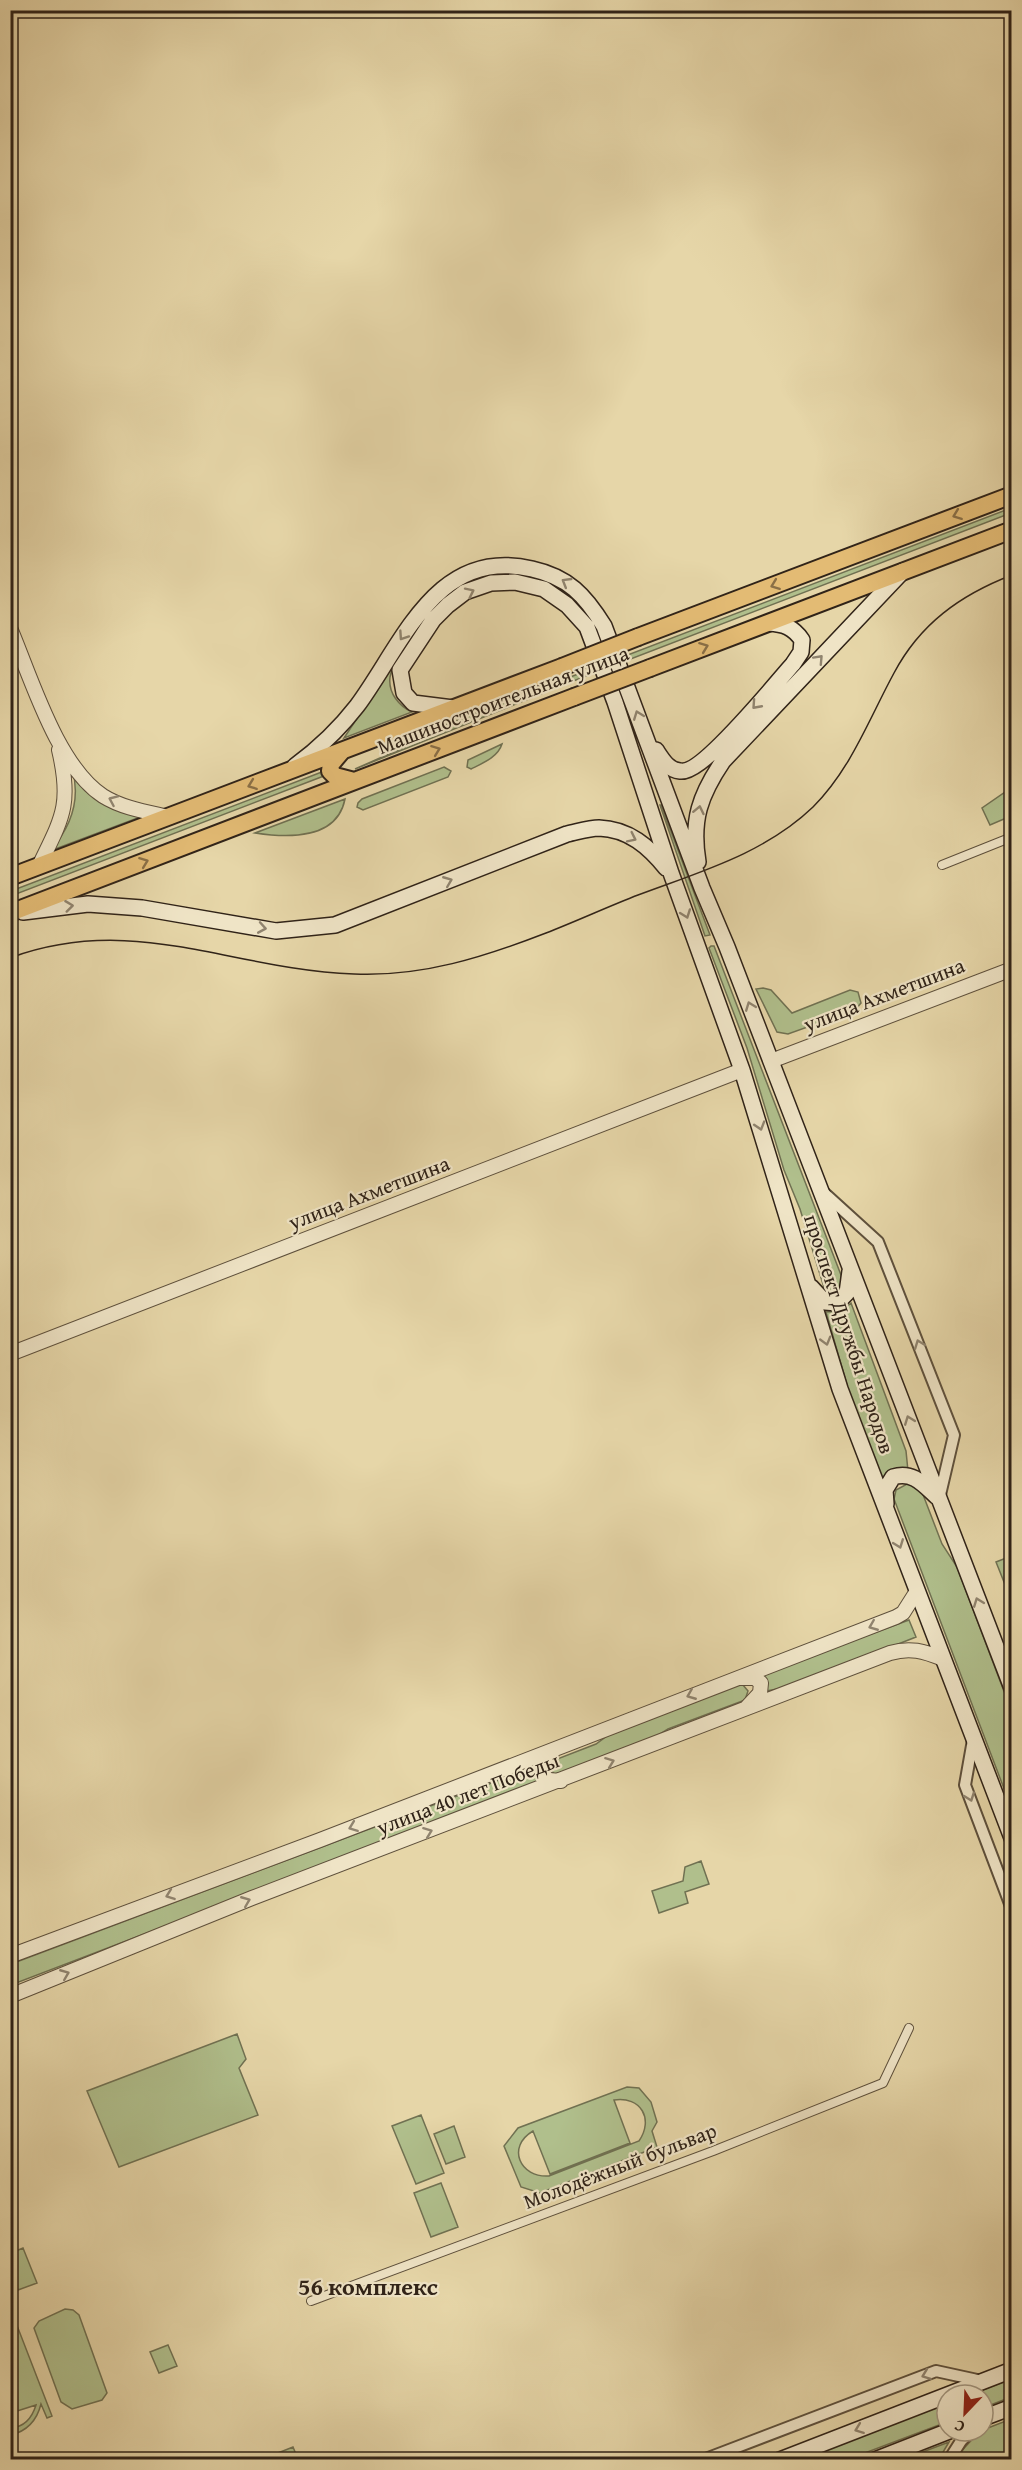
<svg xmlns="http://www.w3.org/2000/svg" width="1022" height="2470" viewBox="0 0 1022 2470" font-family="'Gentium Book Plus',serif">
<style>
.green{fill:#b0bf8c;stroke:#707152;stroke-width:1.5;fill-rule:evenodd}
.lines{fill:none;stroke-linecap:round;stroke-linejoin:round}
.pedestrian-casing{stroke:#5e503c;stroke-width:10}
.minor-casing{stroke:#5e503c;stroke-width:14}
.tertiary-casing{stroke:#5e503c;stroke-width:16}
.secondary-casing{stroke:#302318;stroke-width:18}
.primary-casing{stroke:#302318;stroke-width:20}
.pedestrian{stroke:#efe4c6;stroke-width:8}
.minor{stroke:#efe4c6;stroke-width:10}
.tertiary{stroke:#efe4c6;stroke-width:14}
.secondary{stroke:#efe4c6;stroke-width:15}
.primary{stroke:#e3bb74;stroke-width:16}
.tram{stroke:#302318;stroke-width:1.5}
.primary-bridge-casing{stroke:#302318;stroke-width:20;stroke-linecap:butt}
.primary-bridge{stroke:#e3bb74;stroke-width:16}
.oneway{stroke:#8a6f46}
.oneway2{stroke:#90846f}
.labels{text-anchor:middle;stroke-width:4.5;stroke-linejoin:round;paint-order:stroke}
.street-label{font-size:21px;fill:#302318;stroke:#efe4c6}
.quarter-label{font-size:24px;font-weight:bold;fill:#302318;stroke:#efe4c6}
</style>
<rect width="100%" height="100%" fill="#e6d6a8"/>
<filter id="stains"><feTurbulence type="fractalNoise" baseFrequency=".00333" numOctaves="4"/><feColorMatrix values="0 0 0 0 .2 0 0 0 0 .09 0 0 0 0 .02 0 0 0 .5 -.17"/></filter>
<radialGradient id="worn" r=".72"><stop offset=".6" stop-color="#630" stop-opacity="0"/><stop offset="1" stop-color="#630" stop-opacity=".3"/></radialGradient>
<!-- green -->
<path class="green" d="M1011,508V513L568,683L355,769L434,734L440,727Z
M393,664C393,667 391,672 390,677C388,693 399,706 412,712L344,738Z
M502,744C498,757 483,763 471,769L467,767L468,760Z
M444,767L451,771L448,777L363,810L357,807L358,803L362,799Z
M72,768L143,816L50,851C71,827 81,799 72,768Z
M327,770L329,774L11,896V891Z
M1011,788V816L990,825L982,808Z
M345,799C337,840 288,838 255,833Z
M660,805H661L710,935L705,936Z
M711,946H714L841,1275L842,1289L835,1295L826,1294L800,1209L784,1170L747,1048L709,948Z
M763,988L771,990L792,1013L850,990L858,992L861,1003L855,1010L788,1034L777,1032L756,989Z
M851,1303L906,1451L908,1471L881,1482L849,1392L826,1312L842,1311Z
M907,1484L912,1485L922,1492L942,1544L957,1567L1011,1710V1807L894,1499L896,1490Z
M1011,1556V1591L1008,1592L996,1562Z
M909,1620L916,1637L789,1687L766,1691L759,1675Z
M738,1685H743L748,1691L745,1700L668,1729L649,1741L563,1775L554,1774L549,1767L552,1761L596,1744L607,1736Z
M534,1767L537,1769L542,1782L11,1985V1964Z
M701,1861L709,1884L685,1892L688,1903L659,1913L652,1891L683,1881L685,1867Z
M237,2034L246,2059L239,2068L258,2115L119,2167L87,2091Z
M627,2087L639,2088L651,2102L657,2122L652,2131L657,2147L540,2193L521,2187L504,2146L518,2128ZM614,2100C641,2096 654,2119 639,2141L549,2176C520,2178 506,2147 533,2131L550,2174L630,2143Z
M421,2115L444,2173L416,2184L392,2126Z
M454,2126L465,2157L446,2164L434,2134Z
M441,2183L458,2227L431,2237L414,2193Z
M23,2248L37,2283L18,2290L11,2271V2253Z
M65,2309L73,2310L79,2315L107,2393L102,2400L72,2409L61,2402L34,2328L39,2321Z
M11,2310L52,2416L47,2418L41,2404C37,2420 27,2431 11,2435V2428C24,2427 32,2418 36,2405L11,2413Z
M168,2345L177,2366L159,2373L150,2352Z
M1011,2379V2397L983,2408V2395H969Z
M947,2403V2422L849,2459L801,2460Z
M1011,2419V2459L953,2460L980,2431Z
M949,2442L939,2459H904Z
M293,2447L298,2459H265V2458Z"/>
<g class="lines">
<!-- pedestrian casing -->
<g class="pedestrian-casing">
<path id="pedestrian" d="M942,865L1012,837
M311,2301L713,2151L883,2083L909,2028"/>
</g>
<!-- minor casing -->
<g class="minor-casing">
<path id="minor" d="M823,1192L878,1242L954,1435L939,1499
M973,1740L965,1785L1012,1909
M703,2460L936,2371L982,2381
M949,2460L961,2441L971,2431"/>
</g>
<!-- tertiary casing -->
<g class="tertiary-casing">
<path id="tertiary" d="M10,628C31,677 57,766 103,796C122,808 147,812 169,817
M39,866C62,818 72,805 59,750
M771,1061L1012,969
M10,1354L742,1070
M739,1678H755L761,1683L760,1693L747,1707
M554,1750L543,1764L542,1774L549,1780L561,1781
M10,1956L320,1840L896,1617L903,1613L917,1591
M10,1996L252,1898L890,1653C910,1647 924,1651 943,1659"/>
</g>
<!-- secondary casing -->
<g class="secondary-casing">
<path id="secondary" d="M453,708L413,703L404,693L400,670L433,620L448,605L465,592L491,583L515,582L544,589L567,605L587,627L615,702L671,873L742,1070L840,1389L1012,1838
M656,750C662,759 668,770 680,771C702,775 776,683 793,664L801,652L802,640C793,627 784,624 769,623
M295,766C318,749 340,728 357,706C403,644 436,546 532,569C568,577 585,595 604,626L702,888L727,947L1012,1688
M698,862C691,820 700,795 723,761L903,571
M23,912L88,904L142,908L276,931L335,925L567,834C577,832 589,828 599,828C629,829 649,847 666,868
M811,1287L825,1302L837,1303L847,1293L850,1271
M886,1504L885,1490L893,1477C913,1471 923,1484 937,1497
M983,2418L1012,2407
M780,2460L1012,2370
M875,2460L949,2431"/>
</g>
<!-- primary casing -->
<g class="primary-casing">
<path id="primary" d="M638,637L1012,495
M650,668L1012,530
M342,751L331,764L330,771L335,776L354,781
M10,877L562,667
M10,913L574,697"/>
</g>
<!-- pedestrian -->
<use href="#pedestrian" class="pedestrian"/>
<!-- minor -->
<use href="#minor" class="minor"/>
<!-- tertiary -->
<use href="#tertiary" class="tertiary"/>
<!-- secondary -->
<use href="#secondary" class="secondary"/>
<!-- primary -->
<use href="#primary" class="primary"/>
<!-- tram -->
<path class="tram" d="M10,958C134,912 232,970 354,974C422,977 484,957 546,933C577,921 607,907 638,895C699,872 764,854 813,807C851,769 869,719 894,673C920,624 960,595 1012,575"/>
<!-- primary-bridge casing -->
<g class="primary-bridge-casing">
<path id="primary-bridge" d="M562,667L638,637
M574,697L650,668"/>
</g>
<!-- primary-bridge -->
<use href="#primary-bridge" class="primary-bridge"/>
</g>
<!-- one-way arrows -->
<defs><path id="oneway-chevron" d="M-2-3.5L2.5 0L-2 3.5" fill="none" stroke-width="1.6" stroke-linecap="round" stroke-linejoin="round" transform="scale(1.5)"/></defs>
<g class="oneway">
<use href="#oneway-chevron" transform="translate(957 515) rotate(159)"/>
<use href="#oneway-chevron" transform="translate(775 585) rotate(159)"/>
<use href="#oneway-chevron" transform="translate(704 647) rotate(-21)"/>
<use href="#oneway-chevron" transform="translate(436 750) rotate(-21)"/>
<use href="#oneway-chevron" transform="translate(252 785) rotate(159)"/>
<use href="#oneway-chevron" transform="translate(144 862) rotate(-21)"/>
</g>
<g class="oneway2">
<use href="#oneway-chevron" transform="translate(566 582) rotate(-149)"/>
<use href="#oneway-chevron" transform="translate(470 592) rotate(-26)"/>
<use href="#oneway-chevron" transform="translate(403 636) rotate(124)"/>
<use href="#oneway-chevron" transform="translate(819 659) rotate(-47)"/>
<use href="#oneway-chevron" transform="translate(756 705) rotate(132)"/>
<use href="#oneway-chevron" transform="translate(638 715) rotate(-111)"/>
<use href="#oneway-chevron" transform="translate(113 800) rotate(-156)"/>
<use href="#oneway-chevron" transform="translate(699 810) rotate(-78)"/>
<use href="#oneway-chevron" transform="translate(632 838) rotate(26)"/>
<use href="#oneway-chevron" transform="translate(448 881) rotate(-22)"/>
<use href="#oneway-chevron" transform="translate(69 906) rotate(-7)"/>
<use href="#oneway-chevron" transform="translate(686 914) rotate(70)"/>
<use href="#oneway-chevron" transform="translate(262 928) rotate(10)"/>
<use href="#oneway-chevron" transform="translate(750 1006) rotate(-111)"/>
<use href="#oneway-chevron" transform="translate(760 1126) rotate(73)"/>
<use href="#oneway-chevron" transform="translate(826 1341) rotate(74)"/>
<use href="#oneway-chevron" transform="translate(919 1344) rotate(-111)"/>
<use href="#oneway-chevron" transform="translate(909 1420) rotate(-111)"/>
<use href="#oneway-chevron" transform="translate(899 1544) rotate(69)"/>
<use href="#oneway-chevron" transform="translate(978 1602) rotate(-111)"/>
<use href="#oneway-chevron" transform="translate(873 1626) rotate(158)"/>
<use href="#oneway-chevron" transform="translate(691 1695) rotate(158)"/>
<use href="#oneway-chevron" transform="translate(610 1762) rotate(-21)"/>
<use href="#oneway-chevron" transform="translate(970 1797) rotate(70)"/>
<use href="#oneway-chevron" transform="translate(353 1827) rotate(159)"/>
<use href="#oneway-chevron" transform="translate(428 1832) rotate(-21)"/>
<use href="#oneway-chevron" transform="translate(170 1895) rotate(160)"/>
<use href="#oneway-chevron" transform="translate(246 1901) rotate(-22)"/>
<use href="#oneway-chevron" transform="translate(65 1974) rotate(-22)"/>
<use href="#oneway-chevron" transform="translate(926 2375) rotate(159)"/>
<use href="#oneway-chevron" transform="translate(859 2429) rotate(159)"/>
</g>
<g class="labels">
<!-- street labels -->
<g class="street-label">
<text transform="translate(503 700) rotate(-21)" y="7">Машиностроительная улица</text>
<text transform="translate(884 995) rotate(-21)" y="7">улица Ахметшина</text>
<text transform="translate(369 1193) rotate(-21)" y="7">улица Ахметшина</text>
<text transform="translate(849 1334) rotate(72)" y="7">проспект Дружбы Народов</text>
<text transform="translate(468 1794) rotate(-21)" y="7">улица 40 лет Победы</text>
<text transform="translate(620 2166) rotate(-21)" y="7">Молодёжный бульвар</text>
</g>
<!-- quarter labels -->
<g class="quarter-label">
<text x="368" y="2295">56 комплекс</text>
</g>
</g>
<!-- margin -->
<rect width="1022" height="2470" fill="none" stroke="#e6d6a8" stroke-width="36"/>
<rect x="12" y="12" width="998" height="2446" fill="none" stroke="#302318" stroke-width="3"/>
<rect x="18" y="18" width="986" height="2434" fill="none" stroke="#302318" stroke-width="1.5"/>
<!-- north arrow -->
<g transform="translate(965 2413) rotate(203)"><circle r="28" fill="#efe4c6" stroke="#a39780" stroke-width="1.5"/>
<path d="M0-4.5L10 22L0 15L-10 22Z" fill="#8f2418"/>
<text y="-9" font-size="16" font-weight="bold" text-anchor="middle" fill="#302318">С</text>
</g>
<rect width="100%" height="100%" filter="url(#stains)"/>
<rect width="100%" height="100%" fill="url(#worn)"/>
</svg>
